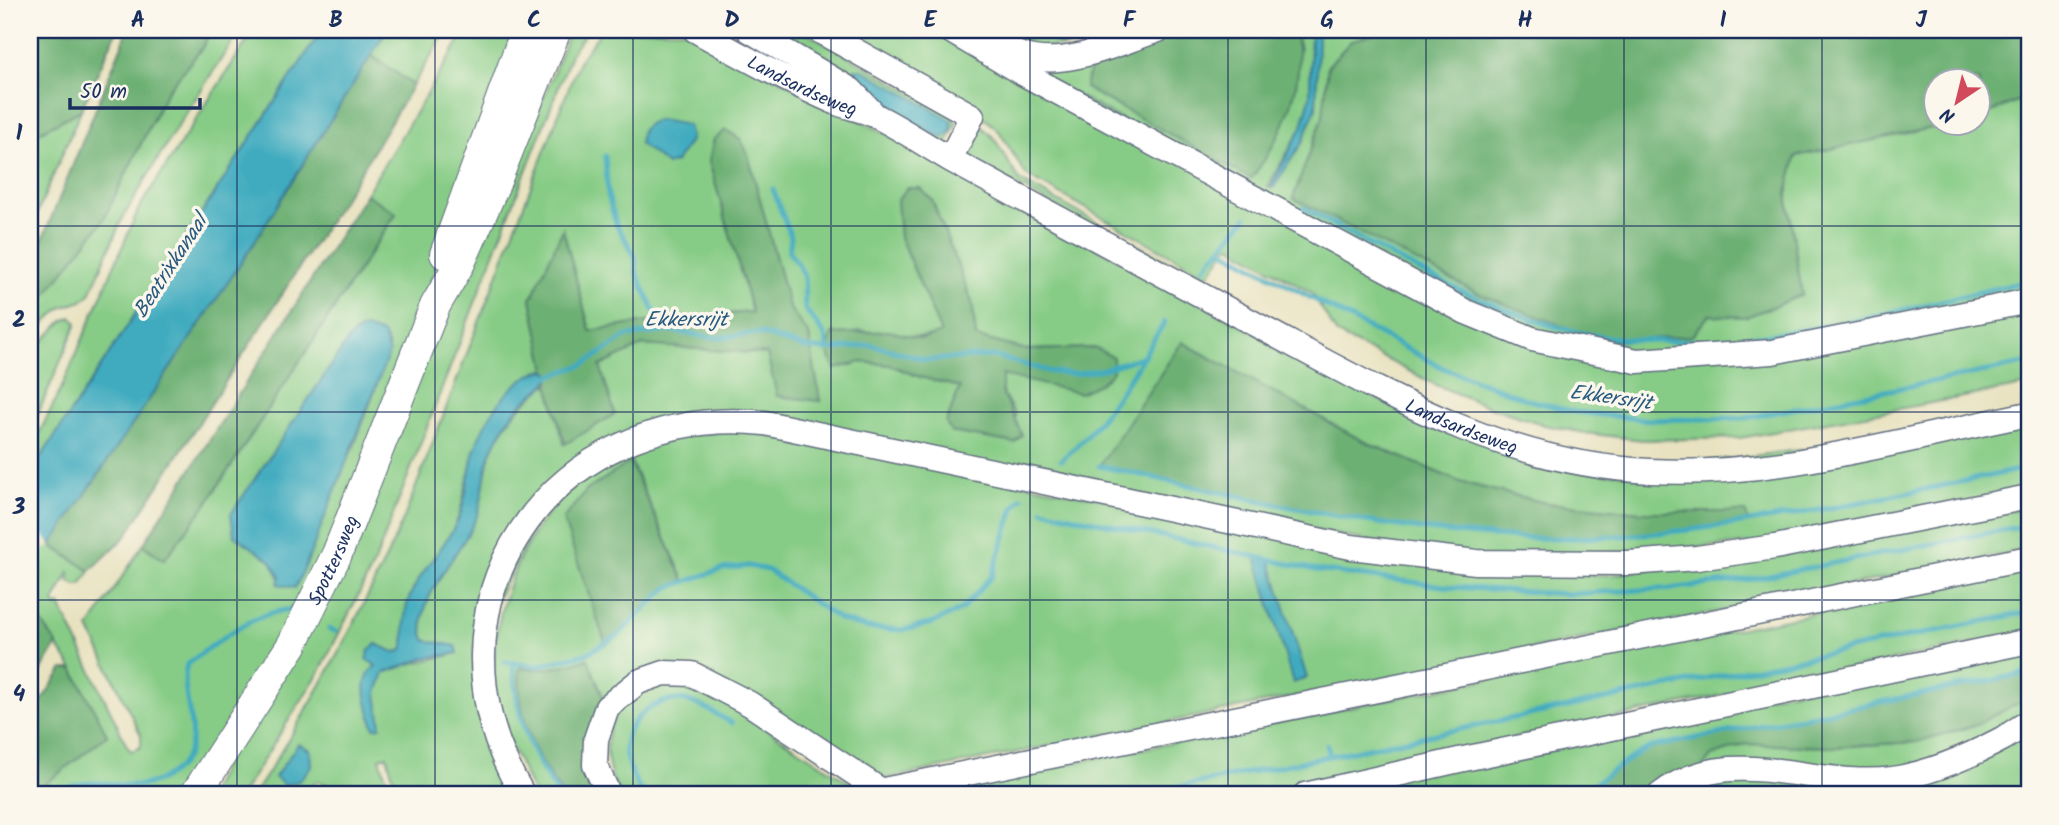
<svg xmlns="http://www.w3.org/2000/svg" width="2059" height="825" viewBox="0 0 2059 825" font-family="Kalam,sans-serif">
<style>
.green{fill:#87cc86;stroke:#517e72;stroke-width:2;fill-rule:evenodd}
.forest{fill:#6db073;stroke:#447068;stroke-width:2}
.water{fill:#40abbf;stroke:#2e6d8e;stroke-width:2}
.pier{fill:#e8e2c0}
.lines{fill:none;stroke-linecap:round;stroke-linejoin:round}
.stream{stroke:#40abbf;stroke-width:5}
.minor-casing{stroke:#636e80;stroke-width:27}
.major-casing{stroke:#636e80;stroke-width:32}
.minor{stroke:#fff;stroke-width:24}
.major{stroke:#fff;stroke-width:30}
.grid{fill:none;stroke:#1b2f5e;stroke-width:2;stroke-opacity:0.55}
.labels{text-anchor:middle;stroke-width:7;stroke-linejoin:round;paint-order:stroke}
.street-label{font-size:19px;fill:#1b2f5e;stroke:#fbf7ec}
.water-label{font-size:21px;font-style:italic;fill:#285a80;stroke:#fbf7ec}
.neatline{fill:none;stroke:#1b2f5e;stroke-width:2.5}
.grid-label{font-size:23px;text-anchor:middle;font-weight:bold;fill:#1b2f5e}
</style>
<rect width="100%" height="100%" fill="#fbf7ec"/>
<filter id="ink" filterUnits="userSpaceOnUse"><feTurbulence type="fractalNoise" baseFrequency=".0143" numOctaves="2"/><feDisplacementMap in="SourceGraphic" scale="14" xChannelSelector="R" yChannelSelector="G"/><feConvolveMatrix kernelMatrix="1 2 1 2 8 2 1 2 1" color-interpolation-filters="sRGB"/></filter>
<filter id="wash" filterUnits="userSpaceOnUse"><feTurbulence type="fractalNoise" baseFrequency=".00686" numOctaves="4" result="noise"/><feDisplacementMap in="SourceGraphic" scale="28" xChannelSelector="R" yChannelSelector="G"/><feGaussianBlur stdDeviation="1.57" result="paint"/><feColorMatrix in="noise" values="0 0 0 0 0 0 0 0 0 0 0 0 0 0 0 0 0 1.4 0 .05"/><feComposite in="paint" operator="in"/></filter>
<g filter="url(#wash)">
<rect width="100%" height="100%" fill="#e8e2c0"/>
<!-- green -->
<path class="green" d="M30,30L73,114L81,110L30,230Z
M211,30H240L172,135L122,219L90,294L82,301L61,308L30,337V315L102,222L167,91L202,48Z
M254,30H322L30,474V452L62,387L139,208Z
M387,30H447L413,85L371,55Z
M466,30H520L396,377L321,567L185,795H37L44,785L107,735L73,669L30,606V565L45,542L90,571L81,585H75L68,580L71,574L69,572L54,602L57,607L60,605L128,748L132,751L141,747V735L89,628L143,545L164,560L207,503L396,214L366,194ZM364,328L383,334L389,346L376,379L377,385L354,447L280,578L271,561L234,535L238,504L355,332Z
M570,30H588L572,52L374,564L320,671L241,795H209L447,305L515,171Z
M602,30H684L869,125L1406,414L1605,474L2029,422V497L1821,539L1476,562L810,432L668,426L550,494L473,647L478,714L491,758L510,795H398L387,756L380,758L391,795H354L317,781L303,795H253C312,707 361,616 404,518L579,61ZM726,130L741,140L748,155L789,307L809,335L820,401L767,354L643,345L600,366L564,443L548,384C525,401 508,418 495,444C483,466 485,493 477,516C462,555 410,599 425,641L455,646L458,653C434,660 409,662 384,673L377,692L374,728L366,694L376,666L368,659L376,644L394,652L401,651L404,646L407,607L415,587L449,539L459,516L475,448L536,371L546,370L531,299L563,231L590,331L667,319L752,312L709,161L714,139ZM932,200L972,302L976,337L1026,350L1095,348L1019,377L1002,375V392L1015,414V443L951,432V409L960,387L920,377L890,365L861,362L835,369L858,331C887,331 914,342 942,334L900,237ZM1363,441L1460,482L1546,503L1748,522L1648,533L1538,538L1427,530L1343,518L1099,466Z
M776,30H802L950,114L957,123L946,144L921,135Z
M831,30H978L1000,52L1428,299L1649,365L2029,306V385L1740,438L1642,440L1585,433L1545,425L1490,407L1436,385L1337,334L1312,293L1229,245L1208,276L1026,175L999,131L982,116Z
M996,30H1032L1064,47L1026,46Z
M1295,30H1311L1310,97L1302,127L1268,186L1272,188L1303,141L1316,107L1318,30H1384L1351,41L1328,66L1324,116L1293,198L1604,342L1692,336L1709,315L1746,317L1802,295L1787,194L1796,156L1956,123L1979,122V117L2029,96V297L1708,354H1619L1498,321L1039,75L1045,64L1300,49Z
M978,123L994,138L1019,180L1177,266L1171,270L966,157L965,148Z
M71,317L77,323L30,432V354L63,321Z
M739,430L1498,573L1611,575L2029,508V549L879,780L701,669L605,702L587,659C564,666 544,672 520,668C517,716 535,757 563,795H534C524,771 510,747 502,722C477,647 513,539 572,488C583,478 600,471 613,463C623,457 634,448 645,444C667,435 714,433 739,430ZM631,462L684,580L667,588L643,610Z
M2029,570V632L1239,795H914Z
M2029,641V673L1651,747L1589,789L1573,795H1305Z
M661,682L697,684L858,788L821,795H622C602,770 600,723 628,701C638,694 650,689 661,682Z
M2029,698V795H1925L1917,775L1889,780L1897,795H1660L1697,775L1711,756L1746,744L1833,747L1916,742Z"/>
<!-- forest -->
<path class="forest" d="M30,30H117L81,110L30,137Z
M128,30H211L202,48L167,91L102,222L30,315V270Z
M1032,30H1130L1064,47Z
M1170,30H1295C1308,83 1283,137 1251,179L1085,88L1093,55Z
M1384,30H2029V96L1979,117V80H1937V122L1956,123L1796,156L1787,194L1802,295L1746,317L1709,315L1692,336L1604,342L1479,294L1293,198L1323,116L1328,66L1351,41Z
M371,55L413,85L353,184L126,536L90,571L51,545L243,260Z
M726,130L741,140L748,155L789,307L809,335L820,401L777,396L767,354L643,345L600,366L615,414L565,444L548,384L552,375L546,370L531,299L563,229L590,331L667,319L752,312L709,161L714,139Z
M907,188H920L932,200L972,302L976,337L1026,350L1095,348L1113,357V371L1101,383L1080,393L1002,375V392L1022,435L1015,443L951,432L946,423L960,387L920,377L890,365L861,362L835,369L827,350L832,334L889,331L922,339L941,333L900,237L897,201Z
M366,194L396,213L207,503L164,560L143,545Z
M1182,342L1363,441L1460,482L1546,503L1641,512H1746L1748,523C1678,530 1607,539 1537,538C1388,535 1244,496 1099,466Z
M630,462L684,580L667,588L606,645L563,519L587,490Z
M30,606L57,644L30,690Z
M588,659L605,702L601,795H563C534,757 517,716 519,668C544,672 564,666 588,659Z
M63,669H73L107,735L44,785L37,795H30V717Z
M2029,673V698L1973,726L1916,742L1833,747L1746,744L1711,756L1697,775L1660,795H1573C1602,783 1622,760 1651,747Z"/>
<!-- water -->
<path class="water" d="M322,30H387L243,260L51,545L45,542L30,565V474Z
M1311,30H1318L1316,107L1303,141L1273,188H1270L1302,127L1310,97Z
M855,69H861L948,118L952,122L951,132L942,138L917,125L853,78Z
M659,120L688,125L691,139L676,162L667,165L640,144C639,129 645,124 659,120Z
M364,328L383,334L389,353L306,565L295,588L278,584L280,577L271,561L234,535L231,514L351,336Z
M546,370L552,375C545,389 532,393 522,404C511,414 501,431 495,444C483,466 485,493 477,516C462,555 410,600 425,640L456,646L458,653L425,658L384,673L377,692L381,727L374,728C369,708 356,680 376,666L367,659L369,650L376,644L394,652L401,651L404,646C405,634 404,620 406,608C414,576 444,550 458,520C467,499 468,473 474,451C484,420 511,375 546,370Z
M1256,557L1270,560L1307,678L1293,683Z
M298,744L310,750L311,766L299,781L284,785L275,777Z"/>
<!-- pier -->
<path class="pier" d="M30,515L52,548L46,547L34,564L30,557Z"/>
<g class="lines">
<!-- stream -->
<path class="stream" d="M605,156L608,195L616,224L635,256L637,274L655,313L660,331
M773,189L791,237L789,252C810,279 803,278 805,309L825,335L827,350
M1304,208C1390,256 1503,322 1600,336C1744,357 1890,311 2029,281
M1220,249L1246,218
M1204,268L1220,249L1443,368L1529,400L1575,412L1650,420L1746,418L2029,363
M547,377L583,365L627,336L671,331L716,338L759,333L806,348L827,350L872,345L927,360L993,356L1052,372L1074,374L1104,369L1141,357
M1061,460C1105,425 1135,368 1165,322
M1099,466C1244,496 1388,535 1537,538C1703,541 1868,500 2029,468
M1043,510L1316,570L1451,587L1567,594L1676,588L1753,579L2029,525
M329,629L335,631
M505,662L537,666L586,654L617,636L667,588L722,569L749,566L768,570L840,620L867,628L904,630L933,623L962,609L992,576L1014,508L1022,498
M513,664C516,716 529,753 559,795
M1327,745L1330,756
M56,795C91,768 128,798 164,778C216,749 176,701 187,664C219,641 252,612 293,609
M651,795L640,790C634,778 625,762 625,748C627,717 658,695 687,701C702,704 718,716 732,723
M1140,795L2029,612
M1573,795C1602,783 1622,760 1651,747L2029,673"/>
</g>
</g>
<g filter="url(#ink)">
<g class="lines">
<!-- minor casing -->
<g class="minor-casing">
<g id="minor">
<path id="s1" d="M695,30C742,56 788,82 837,103C850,108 865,110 878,117C904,130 928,147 953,161C1057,218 1162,274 1266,330C1391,397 1505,464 1650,471C1775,478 1907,438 2029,414"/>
<path d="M749,30L851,90L872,112"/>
<path d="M818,30L972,116L950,159"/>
<path d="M949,30L1015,69L1466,312L1532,339L1637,361L1772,352L2029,301"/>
<path d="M986,30C996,38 1009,51 1021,55C1064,70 1118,43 1158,30"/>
<path d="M523,795C410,607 551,401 765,423L1351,547L1476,562L1629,563L1697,558L1775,547L2029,497"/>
<path d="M609,795L595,765L596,739L607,707L638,682L664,673L692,674L750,704L880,790"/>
<path d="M859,795L2029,558"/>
<path d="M1305,795L1459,760L2029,641"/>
<path d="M1660,795C1729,740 1815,790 1893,779C1931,773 1968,757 2002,739C2011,734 2020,727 2029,722"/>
</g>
</g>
<!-- major casing -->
<g class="major-casing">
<g id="major">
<path d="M445,254L526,30"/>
<path id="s2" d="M195,795L292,645L337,554L435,306L460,263L494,186L556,30"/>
</g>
</g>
<!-- minor -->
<use href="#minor" class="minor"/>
<!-- major -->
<use href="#major" class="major"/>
</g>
</g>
<!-- grid -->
<path class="grid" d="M237,30V795M435,30V795M633,30V795M831,30V795M1030,30V795M1228,30V795M1426,30V795M1624,30V795M1822,30V795M30,226H2029M30,412H2029M30,600H2029"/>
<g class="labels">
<!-- street labels -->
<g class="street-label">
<text dy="7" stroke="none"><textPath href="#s1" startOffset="121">Landsardseweg</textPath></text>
<text dy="7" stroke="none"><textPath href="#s1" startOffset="864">Landsardseweg</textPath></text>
<text dy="7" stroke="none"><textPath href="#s2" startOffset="273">Spottersweg</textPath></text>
</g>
<!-- water labels -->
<g class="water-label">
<text transform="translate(170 266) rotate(-57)" y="7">Beatrixkanaal</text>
<text x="686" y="326">Ekkersrijt</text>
<text transform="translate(1611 397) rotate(8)" y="7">Ekkersrijt</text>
</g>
</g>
<!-- margin -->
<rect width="2059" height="825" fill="none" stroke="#fbf7ec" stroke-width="77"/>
<!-- north arrow -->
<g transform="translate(1957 102) rotate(215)"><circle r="33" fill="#fbf7ec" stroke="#a1a7b3" stroke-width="2"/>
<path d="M0-5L12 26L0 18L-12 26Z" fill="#d1495b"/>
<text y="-10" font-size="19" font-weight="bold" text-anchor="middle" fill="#1b2f5e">N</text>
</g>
<!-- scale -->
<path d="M70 98v10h130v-10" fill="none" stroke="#1b2f5e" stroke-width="3.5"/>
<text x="80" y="98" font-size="21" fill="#1b2f5e" stroke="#fbf7ec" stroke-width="5" paint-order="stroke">50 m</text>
<rect x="38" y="38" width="1983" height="748" class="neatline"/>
<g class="grid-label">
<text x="138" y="27">A</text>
<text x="336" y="27">B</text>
<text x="534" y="27">C</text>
<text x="732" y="27">D</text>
<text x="930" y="27">E</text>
<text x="1129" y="27">F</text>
<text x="1327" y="27">G</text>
<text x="1525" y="27">H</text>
<text x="1723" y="27">I</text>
<text x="1921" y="27">J</text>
<text x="19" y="140">1</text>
<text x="19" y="327">2</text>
<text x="19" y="514">3</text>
<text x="19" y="701">4</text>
</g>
</svg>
